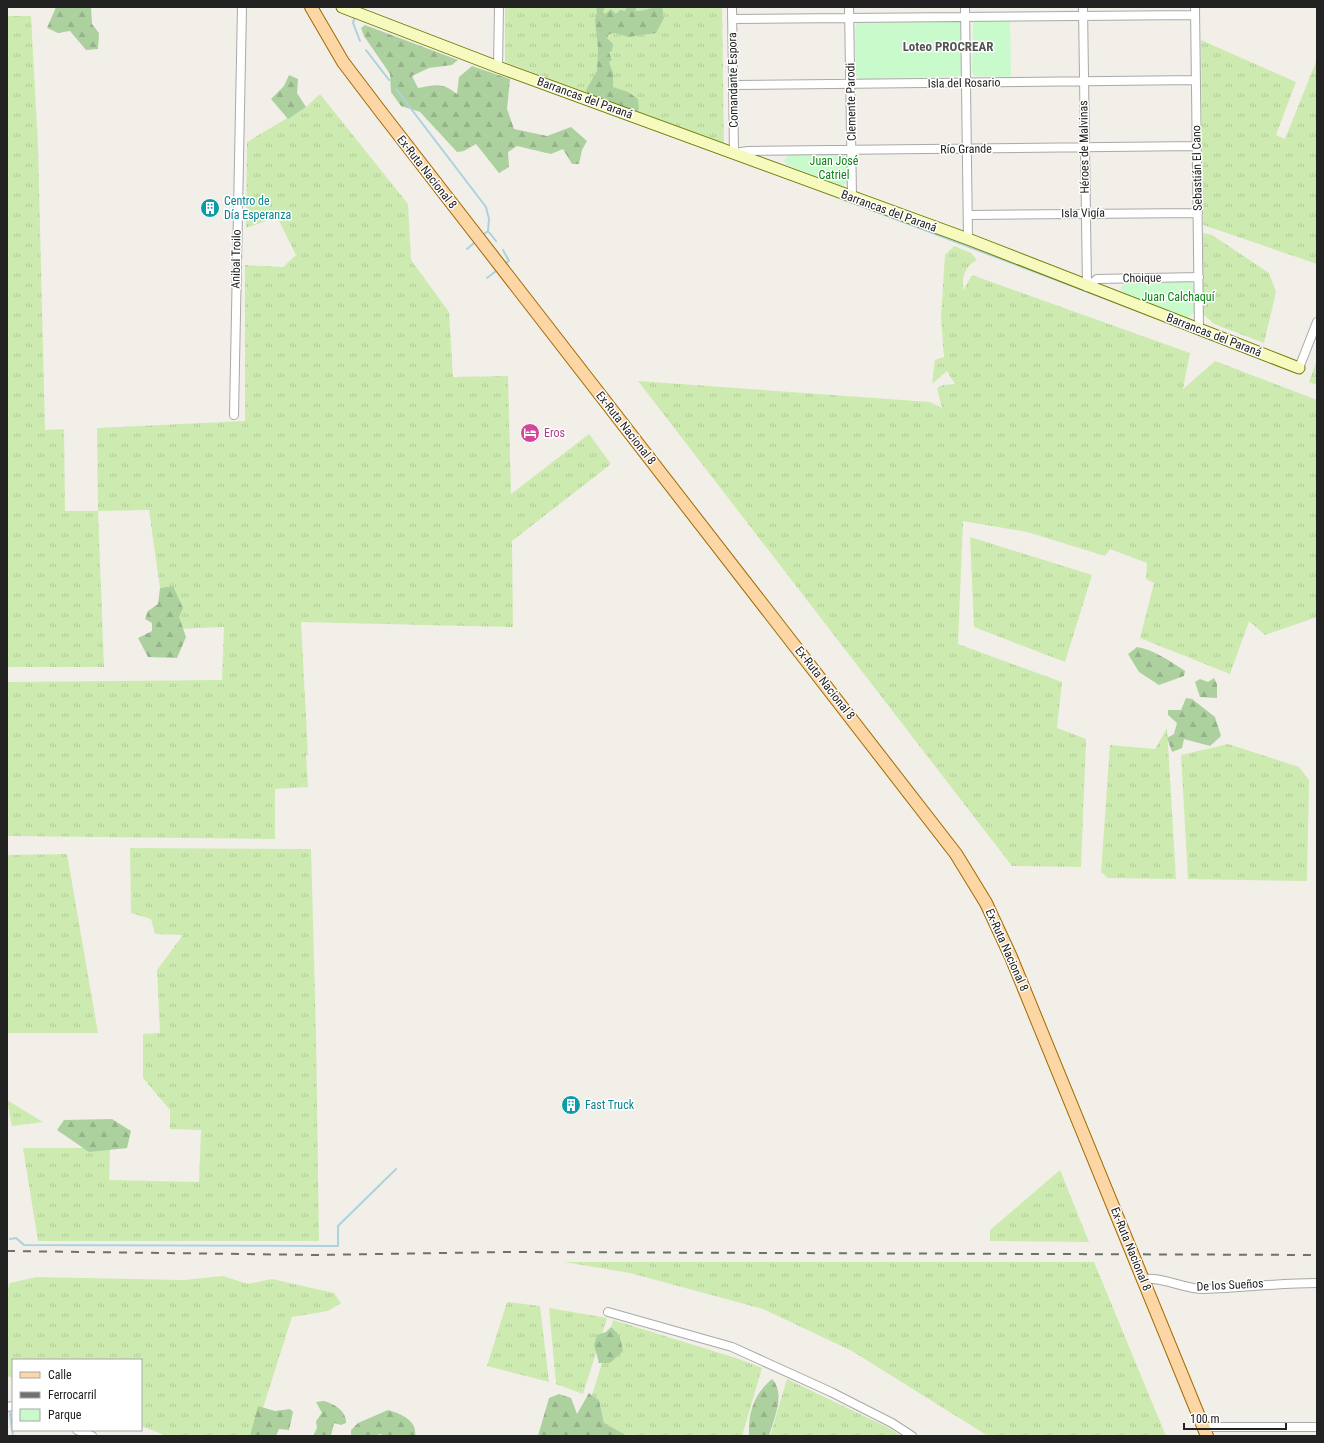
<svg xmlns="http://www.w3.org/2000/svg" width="1324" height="1443" viewBox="0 0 1324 1443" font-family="'Roboto Condensed',sans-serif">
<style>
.grass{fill:url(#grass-tufts)}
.forest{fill:url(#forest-firs)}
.park{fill:#c8facc}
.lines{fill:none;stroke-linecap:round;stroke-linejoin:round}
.stream{stroke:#aad3df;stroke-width:2}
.street-casing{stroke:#a9a9a9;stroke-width:10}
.secondary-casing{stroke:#707d05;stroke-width:13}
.primary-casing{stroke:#a06b00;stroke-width:14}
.street{stroke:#fff;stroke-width:8}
.secondary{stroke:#f7fabf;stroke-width:11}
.primary{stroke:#fcd6a4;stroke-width:12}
.rail{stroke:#707070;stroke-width:2;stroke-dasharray:8 8;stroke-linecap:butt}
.labels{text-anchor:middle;stroke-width:3;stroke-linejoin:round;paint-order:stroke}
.street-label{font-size:12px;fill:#222;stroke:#fff}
.park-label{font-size:12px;fill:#0c8416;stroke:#fff}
.culture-label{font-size:12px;fill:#0d838f;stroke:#fff;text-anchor:start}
.hotel-label{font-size:12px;fill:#b23c85;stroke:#fff;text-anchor:start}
.neighbourhood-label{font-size:13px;font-weight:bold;fill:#555;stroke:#fff}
</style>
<defs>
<pattern id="grass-tufts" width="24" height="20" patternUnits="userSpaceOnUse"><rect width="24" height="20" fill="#cdebb0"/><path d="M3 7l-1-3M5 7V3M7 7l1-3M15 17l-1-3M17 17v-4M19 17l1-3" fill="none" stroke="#b0c997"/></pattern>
<pattern id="forest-firs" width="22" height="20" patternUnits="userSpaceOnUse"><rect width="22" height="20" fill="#add19e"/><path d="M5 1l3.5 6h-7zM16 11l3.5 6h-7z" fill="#95b388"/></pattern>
</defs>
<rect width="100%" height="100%" fill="#f2efe9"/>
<!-- grass -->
<path class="grass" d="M505,7H722L724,144L505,62Z
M7,16H31L38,146L45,430L64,429L65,511H98L97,428L245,421V265L283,267L296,255L277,217L246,228L247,142L306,107L320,94L408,204L411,260L449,312L453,377L508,376L511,494L589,434L611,464L512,541L513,627L301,622L308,755H306L308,787L275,789V839L7,836V682L222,680L224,627L177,629L173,587L160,588L149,510L98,511L104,667H7Z
M1201,40L1296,82L1276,135L1285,139L1317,59V264L1203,225Z
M1203,233L1212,235L1269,273L1276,292L1264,343L1214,324L1203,314Z
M954,246L971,253L977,260C964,267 962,277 963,291L972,275L1190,353L1183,389L1215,361L1317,400V617L1265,635L1249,621L1230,674L1140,638L1154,583L1146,579L1147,563L1110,549L1105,556L1027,532L963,521L958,644L1062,682L1057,728L1086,739L1081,867L1012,866L638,381L930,402L942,408L937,388L943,385L955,384L947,371L932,384L935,360L944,357L941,317L945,255Z
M1317,360V385L1309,382Z
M970,537L1092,575L1065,662L974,627Z
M1167,728L1176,879L1108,878L1101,872L1110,745L1155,749Z
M1228,744L1299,767L1309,780L1307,881L1188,879L1181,755Z
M130,848L311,849L316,1034L319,1241H38L23,1148H110L109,1180L199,1182L201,1130L170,1129V1110L143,1078V1034L160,1033L157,970L183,935L155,934L151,919L131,913Z
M67,854L98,1033H7V855Z
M7,1100L43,1122L12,1126Z
M1060,1170L1089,1242L990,1241V1230Z
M564,1262H1094L1166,1436H988L852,1351L763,1309L630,1273Z
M223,1276L248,1284L272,1279L334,1293L341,1303L328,1311L292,1317L254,1436H167L141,1426V1360H13V1378L7,1376V1291L10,1283L36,1277L184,1280Z
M507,1302L540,1306L549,1382L487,1366Z
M549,1308L607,1318L583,1394L556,1384Z
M613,1320L736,1358L762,1368L742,1436H624L623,1434L604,1423L599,1400L592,1395L602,1363H610L616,1330L611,1327Z
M787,1379L889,1428L901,1436H770Z"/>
<!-- forest -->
<path class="forest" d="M56,7H91L92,24L99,33L98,49L86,50L70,31L58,33L47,28Z
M596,7H605L603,12L605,14L611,9L616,14L620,10L625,11L627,7H637L635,11C646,11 650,7 662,7L664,18L656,33L628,37L615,33L609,34L607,38L613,44L612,51L609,52L612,60L609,62L613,73V87L628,92L638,99L639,109L635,115L590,98L586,90L597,71L598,48L595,21L597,12Z
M365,25L458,60L452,65L429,68L412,76L418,88C437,85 441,82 457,94L459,77L472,66L510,79L507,109L514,129L547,136L571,127L587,141L582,150L579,164H572L563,149L551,154L517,146L508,152L509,167L499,173L476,144L464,151L457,152L420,112L401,106L391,92L390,74L364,36L361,28Z
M289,75L298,79L297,93L306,107L288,119L271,99L284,86Z
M173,586L183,608L179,617L186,637L177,658L148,657L138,638L152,631V623L145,619L148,611L158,604L160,588Z
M1137,647C1154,650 1170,661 1185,671L1184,676L1159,685L1139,672L1128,654Z
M1214,678L1217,684V698L1200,697L1195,682L1200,679L1208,682Z
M1186,698L1192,699L1215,717L1221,736L1210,746L1184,739L1182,748L1172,752L1167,738L1174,734L1177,723L1168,715V710H1181Z
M112,1119L131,1131L127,1148L89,1152L57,1130L64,1120Z
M611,1327C620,1333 621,1341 623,1351L610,1363H599L594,1345L597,1335L606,1332Z
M772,1379C786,1394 774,1418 769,1436H749C748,1412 754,1394 772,1379Z
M589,1393L599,1400L604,1423L624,1434V1436H538L549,1398L559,1394L571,1398L577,1414Z
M324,1401C334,1404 347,1411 346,1423L341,1425L334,1423L331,1436H313L317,1428L316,1421L322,1413L316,1402Z
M258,1406L275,1411L290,1409L293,1412L289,1430L279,1429L276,1436H250Z
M388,1410C399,1413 418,1420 415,1436H384L380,1434L375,1436H351V1430L358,1423Z"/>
<!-- park -->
<path class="park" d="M1010,20L1011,77L974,76L972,71L973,22L975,21Z
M959,21L962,26L963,73L960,76L861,79L856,75L855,27L858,22Z
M789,154H844L848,159L847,183L841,186L787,165L784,161Z
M1126,282H1191L1194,287V313L1187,318L1123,293L1121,287Z"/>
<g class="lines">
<!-- stream -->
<path class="stream" d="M355,16L353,23L360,41
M366,50L389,80
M396,89L486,207L489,219L488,231L483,235
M819,190L1146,314
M488,231L496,241
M467,249L474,243
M503,250L509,261L506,263
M487,278L496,271
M10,1239L16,1238L24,1245L338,1246V1226L396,1169
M10,1413L13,1436"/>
<!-- street casing -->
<g class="street-casing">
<path id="street" d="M732,7L734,153L748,151L1197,146
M849,7L852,197
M965,7L968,239
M1083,7L1087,287
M1195,7L1199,329
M732,19L1195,15
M498,67L499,7
M733,85L1196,80
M968,215L1198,213
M1087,287L1097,279L1199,277
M1299,368L1317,322
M234,415L242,7
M1144,1279C1165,1277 1183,1289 1204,1289C1242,1288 1279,1283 1317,1283
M608,1312L732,1347L831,1392L892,1423L912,1436
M7,1407L13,1406
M1203,1427H1317
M77,1430L92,1436"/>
</g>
<!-- secondary casing -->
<g class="secondary-casing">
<path id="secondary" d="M342,7L498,67L968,239L1299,368"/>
</g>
<!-- primary casing -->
<g class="primary-casing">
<path id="primary" d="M311,7L343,62L381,112L956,854L986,903L1011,957L1207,1436"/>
</g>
<!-- street -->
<use href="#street" class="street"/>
<!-- secondary -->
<use href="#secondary" class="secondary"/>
<!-- primary -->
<use href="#primary" class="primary"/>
<!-- rail -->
<path class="rail" d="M7,1251L319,1255L509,1252L1317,1255"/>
</g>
<!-- icons -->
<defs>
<g id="building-disc" transform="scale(1)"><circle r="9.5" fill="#0f9aa8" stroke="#fff"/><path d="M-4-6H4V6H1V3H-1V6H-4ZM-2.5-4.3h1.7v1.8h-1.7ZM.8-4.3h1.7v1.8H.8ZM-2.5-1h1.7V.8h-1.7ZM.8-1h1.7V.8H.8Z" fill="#fff"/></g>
<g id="hotel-disc" transform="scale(1)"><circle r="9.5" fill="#d1479c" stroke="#fff"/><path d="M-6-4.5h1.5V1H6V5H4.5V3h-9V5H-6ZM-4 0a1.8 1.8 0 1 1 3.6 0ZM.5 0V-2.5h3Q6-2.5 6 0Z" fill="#fff"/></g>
</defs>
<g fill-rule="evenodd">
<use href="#building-disc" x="210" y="208"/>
<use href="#hotel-disc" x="530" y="433"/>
<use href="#building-disc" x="571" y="1105"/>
</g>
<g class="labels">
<!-- street labels -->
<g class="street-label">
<text transform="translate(733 80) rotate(-91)" y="4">Comandante Espora</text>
<text transform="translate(964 83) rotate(-1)" y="4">Isla del Rosario</text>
<text transform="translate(585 98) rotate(20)" y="4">Barrancas del Paraná</text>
<text transform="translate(851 102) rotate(-91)" y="4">Clemente Parodi</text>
<text transform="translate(1084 147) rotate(-91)" y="4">Héroes de Malvinas</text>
<text transform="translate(966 149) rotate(-1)" y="4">Río Grande</text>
<text transform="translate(1197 168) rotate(-91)" y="4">Sebastián El Cano</text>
<text transform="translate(427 172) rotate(52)" y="4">Ex-Ruta Nacional 8</text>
<text transform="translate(889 211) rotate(20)" y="4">Barrancas del Paraná</text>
<text transform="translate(1083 213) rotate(-1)" y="4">Isla Vigía</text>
<text transform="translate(236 259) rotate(-89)" y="4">Anibal Troilo</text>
<text transform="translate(1142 278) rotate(-1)" y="4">Choique</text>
<text transform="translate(1214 335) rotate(21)" y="4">Barrancas del Paraná</text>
<text transform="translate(626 428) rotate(52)" y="4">Ex-Ruta Nacional 8</text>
<text transform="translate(825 683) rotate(52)" y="4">Ex-Ruta Nacional 8</text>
<text transform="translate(1007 950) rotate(66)" y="4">Ex-Ruta Nacional 8</text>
<text transform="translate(1131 1249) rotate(68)" y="4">Ex-Ruta Nacional 8</text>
<text transform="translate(1230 1285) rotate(-3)" y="4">De los Sueños</text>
</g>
<!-- park labels -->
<g class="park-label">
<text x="834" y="165">Juan José<tspan x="834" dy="14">Catriel</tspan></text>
<text x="1178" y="301">Juan Calchaquí</text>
</g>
<!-- culture labels -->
<g class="culture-label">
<text x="224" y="205">Centro de<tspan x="224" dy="14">Día Esperanza</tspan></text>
<text x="585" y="1109">Fast Truck</text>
</g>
<!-- hotel labels -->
<g class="hotel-label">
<text x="544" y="437">Eros</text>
</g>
<!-- neighbourhood labels -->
<g class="neighbourhood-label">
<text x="948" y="51">Loteo PROCREAR</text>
</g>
</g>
<!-- border -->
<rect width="1324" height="1443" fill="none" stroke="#222222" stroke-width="16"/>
<!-- legend -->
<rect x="12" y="1359" width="130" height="72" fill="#ffffff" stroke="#a7a7a7"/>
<rect x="20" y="1372" width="20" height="6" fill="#fcd6a4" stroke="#a7a7a7"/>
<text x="48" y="1379" font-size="12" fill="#222222">Calle</text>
<rect x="20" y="1392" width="20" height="6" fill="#707070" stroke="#a7a7a7"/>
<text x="48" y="1399" font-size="12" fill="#222222">Ferrocarril</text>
<rect x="20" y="1409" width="20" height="12" fill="#c8facc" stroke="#a7a7a7"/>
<text x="48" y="1419" font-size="12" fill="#222222">Parque</text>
<!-- scale -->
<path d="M1184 1423v6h102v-6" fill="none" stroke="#222222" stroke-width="2"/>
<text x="1190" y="1423" font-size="12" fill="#222222" stroke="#ffffff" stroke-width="3" paint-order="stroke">100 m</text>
</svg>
